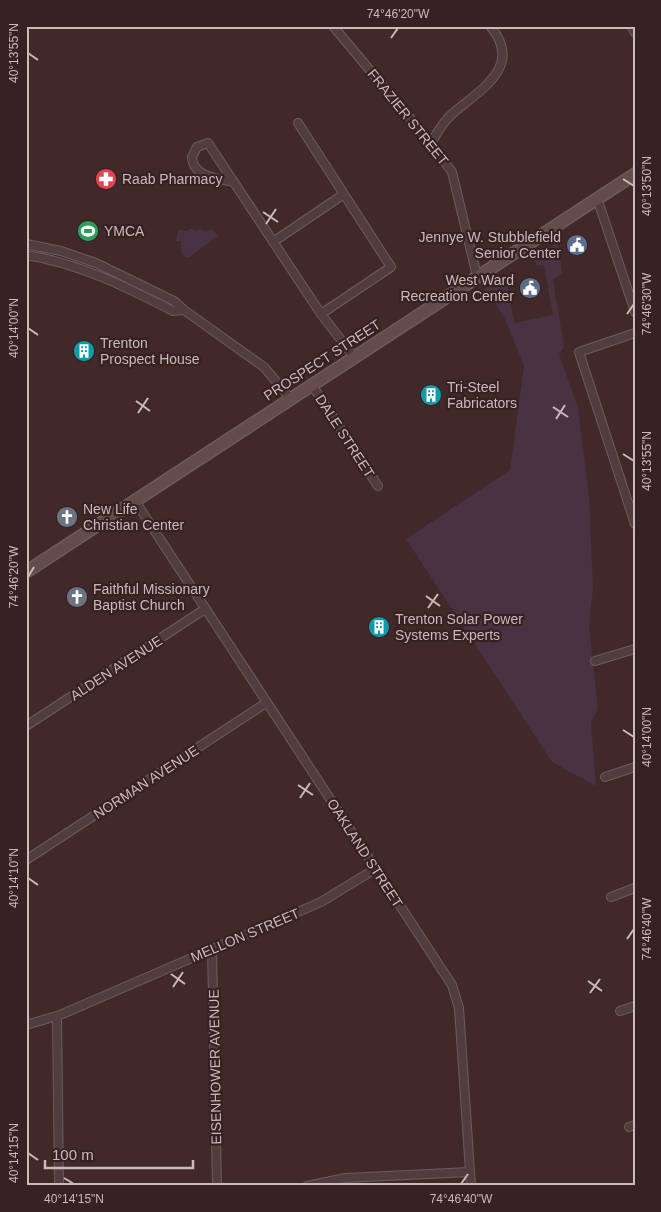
<svg xmlns="http://www.w3.org/2000/svg" width="661" height="1212" viewBox="0 0 661 1212" font-family="Helvetica,sans-serif">
<style>
.green{fill:#493241}
.lines{fill:none;stroke-linecap:round;stroke-linejoin:round}
.street-casing{stroke:#6f5b5c;stroke-width:10}
.secondary-casing{stroke:#6f5b5c;stroke-width:14}
.street{stroke:#513d3e;stroke-width:8}
.secondary{stroke:#644b4c;stroke-width:11}
.ticks{fill:none;stroke:#cbbaba;stroke-width:2}
.labels{text-anchor:middle;stroke-width:4.5;stroke-linejoin:round;paint-order:stroke}
.street-label{font-size:14px;fill:#cbbaba;stroke:#372123}
.poi-label{font-size:14px;fill:#cbbaba;stroke:#372123;text-anchor:start}
.neatline{fill:none;stroke:#cbbaba;stroke-width:2}
.ticks-label{font-size:12px;text-anchor:middle;fill:#cbbaba}
</style>
<rect width="100%" height="100%" fill="#41292a"/>
<!-- green -->
<path class="green" d="M191,228L197,231L199,229L205,231L213,229L218,236L189,257H185L181,251V241H176L178,230L187,231Z
M558,243L562,273L553,280L564,347L559,354L578,408L589,496L593,589L589,626L598,708L591,723L596,786L552,762L406,539L510,470L524,366L505,319L490,295L483,290L512,272L515,275L507,281L514,323L553,315L544,265L537,266L534,256Z"/>
<g class="lines">
<!-- street casing -->
<g class="street-casing">
<path id="street" d="M333,26L424,135L452,172L477,276
M632,26L635,33
M298,123L391,267L321,314
M431,143C437,133 442,123 451,115C479,90 525,67 490,26
M233,182C217,178 193,177 192,157L197,147L208,143L321,314L354,357
M597,198L635,312
M273,242L344,194
M26,244L61,251L96,263L174,301L184,310L173,311C126,287 79,263 26,255
M184,310L264,367L291,399
M635,333L579,352L635,524
M312,385L378,486
M135,501L452,985L459,1008L471,1186
M595,661L635,649
M26,726L205,609
M605,777L635,767
M26,860L266,703
M611,897L635,888
M212,949L217,1186
M620,1011L635,1006
M57,1016L59,1186
M26,1025L60,1015L321,902L375,869
M629,1127L635,1125
M307,1186L345,1178L470,1172"/>
</g>
<!-- secondary casing -->
<g class="secondary-casing">
<path id="secondary" d="M26,572L635,174"/>
</g>
<!-- street -->
<use href="#street" class="street"/>
<!-- secondary -->
<use href="#secondary" class="secondary"/>
</g>
<!-- ticks -->
<path class="ticks" d="M391,38L398,28M28,53L38,60M623,179L634,186M263,212L278,222M266,224L276,209M627,314L634,304M28,328L38,335M136,401L150,411M553,407L568,417M138,413L148,398M556,419L565,405M623,454L634,461M28,577L34,567M426,596L440,606M428,608L438,594M623,730L634,737M298,785L313,795M300,798L310,783M28,878L38,885M627,939L634,929M171,974L185,984M588,981L602,991M173,987L183,972M590,993L600,979M28,1153L38,1160M64,1178L74,1184M461,1184L468,1174"/>
<!-- icons -->
<defs>
<g id="pharmacy-disc" transform="scale(1.125)"><circle r="9.5" fill="#e0444e" stroke="#372123"/><path d="M-2-6h4v4h4v4h-4v4h-4v-4h-4v-4h4Z" fill="#fff"/></g>
<g id="stadium-disc" transform="scale(1.125)"><circle r="9.5" fill="#2e9e5b" stroke="#372123"/><path d="M0-5a6.5 5 0 1 0 0 10a6.5 5 0 1 0 0-10ZM-3.5-1.8h7v3.6h-7Z" fill="#fff"/></g>
<g id="civic-disc" transform="scale(1.125)"><circle r="9.5" fill="#5c6f8a" stroke="#372123"/><path d="M-.6-6.5H3V-4.5H.6V-3L4-1V1h2V6H-6V1h2V-1L-.6-3ZM-1.2 2.5V6h2.4V2.5Z" fill="#fff"/></g>
<g id="building-disc" transform="scale(1.125)"><circle r="9.5" fill="#0f9aa8" stroke="#372123"/><path d="M-4-6H4V6H1V3H-1V6H-4ZM-2.5-4.3h1.7v1.8h-1.7ZM.8-4.3h1.7v1.8H.8ZM-2.5-1h1.7V.8h-1.7ZM.8-1h1.7V.8H.8Z" fill="#fff"/></g>
<g id="church-disc" transform="scale(1.125)"><circle r="9.5" fill="#6b7280" stroke="#372123"/><path d="M-1.2-6h2.4v3.5h3.3v2.4h-3.3V6h-2.4V-.1h-3.3v-2.4h3.3Z" fill="#fff"/></g>
</defs>
<g fill-rule="evenodd">
<use href="#pharmacy-disc" x="106" y="179"/>
<use href="#stadium-disc" x="88" y="231"/>
<use href="#civic-disc" x="577" y="245"/>
<use href="#civic-disc" x="530" y="288"/>
<use href="#building-disc" x="84" y="351"/>
<use href="#building-disc" x="431" y="395"/>
<use href="#church-disc" x="67" y="517"/>
<use href="#church-disc" x="77" y="597"/>
<use href="#building-disc" x="379" y="627"/>
</g>
<g class="labels">
<!-- street labels -->
<g class="street-label">
<text transform="translate(408 117) rotate(51)" y="5">FRAZIER STREET</text>
<text transform="translate(322 360) rotate(-33)" y="5">PROSPECT STREET</text>
<text transform="translate(345 436) rotate(57)" y="5">DALE STREET</text>
<text transform="translate(116 668) rotate(-33)" y="5">ALDEN AVENUE</text>
<text transform="translate(146 782) rotate(-33)" y="5">NORMAN AVENUE</text>
<text transform="translate(365 853) rotate(57)" y="5">OAKLAND STREET</text>
<text transform="translate(245 935) rotate(-23)" y="5">MELLON STREET</text>
<text transform="translate(215 1067) rotate(-91)" y="5">EISENHOWER AVENUE</text>
</g>
<!-- poi labels -->
<g class="poi-label">
<text x="122" y="184">Raab Pharmacy</text>
<text x="104" y="236">YMCA</text>
<text x="561" y="242" text-anchor="end">Jennye W. Stubblefield<tspan x="561" dy="16">Senior Center</tspan></text>
<text x="514" y="285" text-anchor="end">West Ward<tspan x="514" dy="16">Recreation Center</tspan></text>
<text x="100" y="348">Trenton<tspan x="100" dy="16">Prospect House</tspan></text>
<text x="447" y="392">Tri-Steel<tspan x="447" dy="16">Fabricators</tspan></text>
<text x="83" y="514">New Life<tspan x="83" dy="16">Christian Center</tspan></text>
<text x="93" y="594">Faithful Missionary<tspan x="93" dy="16">Baptist Church</tspan></text>
<text x="395" y="624">Trenton Solar Power<tspan x="395" dy="16">Systems Experts</tspan></text>
</g>
</g>
<!-- border -->
<rect width="661" height="1212" fill="none" stroke="#372123" stroke-width="55"/>
<!-- scale -->
<path d="M45 1160v8h148v-8" fill="none" stroke="#cbbaba" stroke-width="2.5"/>
<text x="52" y="1160" font-size="15" fill="#cbbaba" stroke="#372123" stroke-width="4" paint-order="stroke">100 m</text>
<rect x="28" y="28" width="606" height="1156" class="neatline"/>
<g class="ticks-label">
<text x="398" y="18">74°46'20"W</text>
<text transform="translate(14 53) rotate(-90)" y="4">40°13'55"N</text>
<text transform="translate(647 186) rotate(-90)" y="4">40°13'50"N</text>
<text transform="translate(647 304) rotate(-90)" y="4">74°46'30"W</text>
<text transform="translate(14 328) rotate(-90)" y="4">40°14'00"N</text>
<text transform="translate(647 461) rotate(-90)" y="4">40°13'55"N</text>
<text transform="translate(14 577) rotate(-90)" y="4">74°46'20"W</text>
<text transform="translate(647 737) rotate(-90)" y="4">40°14'00"N</text>
<text transform="translate(14 878) rotate(-90)" y="4">40°14'10"N</text>
<text transform="translate(647 929) rotate(-90)" y="4">74°46'40"W</text>
<text transform="translate(14 1153) rotate(-90)" y="4">40°14'15"N</text>
<text x="74" y="1203">40°14'15"N</text>
<text x="461" y="1203">74°46'40"W</text>
</g>
</svg>
